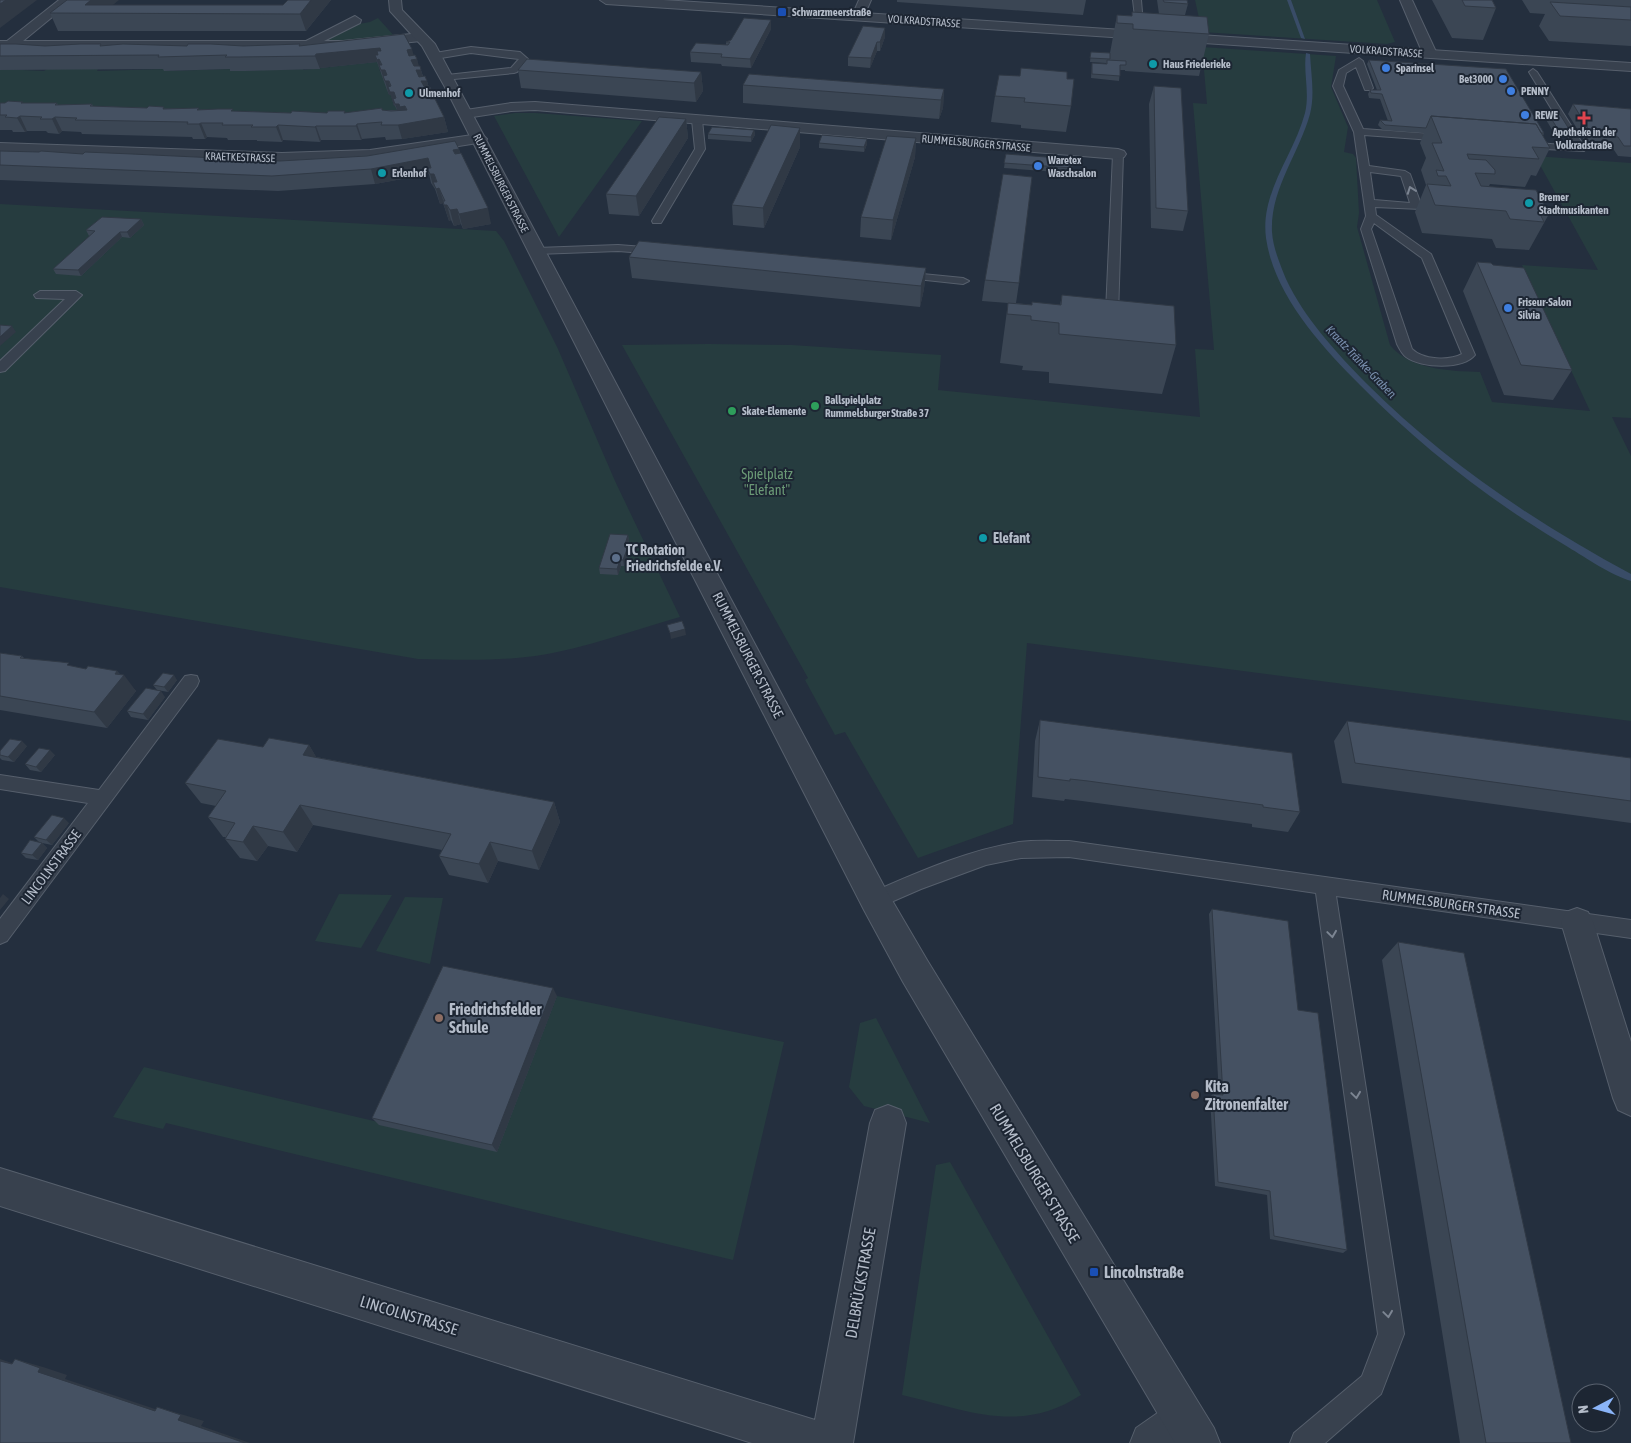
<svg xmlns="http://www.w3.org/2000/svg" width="1631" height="1443" viewBox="0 0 1631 1443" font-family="'Asap Condensed',sans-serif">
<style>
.green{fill:#263c3f}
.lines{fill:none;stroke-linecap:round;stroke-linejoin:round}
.stream{fill:#394c67;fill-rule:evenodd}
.service-casing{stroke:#565f6c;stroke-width:2}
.minor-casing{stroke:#565f6c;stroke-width:2}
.tertiary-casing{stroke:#565f6c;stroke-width:2}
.service{fill:#38414e;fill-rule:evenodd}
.minor{fill:#38414e;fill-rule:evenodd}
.tertiary{fill:#38414e;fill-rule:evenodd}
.wall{fill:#3b4654}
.shaded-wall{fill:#303945}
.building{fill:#455162;stroke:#303945}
.oneway{stroke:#7c8592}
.transit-dot{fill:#1a4fb4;stroke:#1d2633;stroke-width:2}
.culture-dot{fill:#0f9aa8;stroke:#1d2633;stroke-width:2}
.shop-dot{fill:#3f7fe0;stroke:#1d2633;stroke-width:2}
.health-dot{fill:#e0444e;stroke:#1d2633;stroke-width:2}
.leisure-dot{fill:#2e9e5b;stroke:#1d2633;stroke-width:2}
.service-dot{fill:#5c6f8a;stroke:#1d2633;stroke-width:2}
.education-dot{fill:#8d6e63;stroke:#1d2633;stroke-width:2}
.labels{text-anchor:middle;stroke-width:4;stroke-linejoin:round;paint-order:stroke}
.far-poi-label{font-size:11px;font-weight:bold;fill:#b4bcc9;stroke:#1d2633;text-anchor:start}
.far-street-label{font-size:11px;fill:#b4bcc9;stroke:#1d2633}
.far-water-label{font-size:12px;font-style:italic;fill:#7c92b1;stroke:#1d2633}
.park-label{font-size:14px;fill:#6b9a76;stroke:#1d2633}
.poi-label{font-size:14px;font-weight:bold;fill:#b4bcc9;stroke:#1d2633;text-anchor:start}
.street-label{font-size:14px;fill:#b4bcc9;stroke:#1d2633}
.near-poi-label{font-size:16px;font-weight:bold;fill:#b4bcc9;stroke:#1d2633;text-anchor:start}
.near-street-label{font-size:16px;fill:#b4bcc9;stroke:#1d2633}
</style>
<rect width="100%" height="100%" fill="#242f3e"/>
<!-- green -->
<path class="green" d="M1195,0H1377L1395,42L1387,44L1202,32Z
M378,18L396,38L325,41L353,25L370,22Z
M1202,47L1336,56L1331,87L1348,127L1344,152L1353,154L1356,158L1359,213L1357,227L1390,345C1410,370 1451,371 1480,372L1492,402L1590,411L1522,265L1598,270L1535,156L1631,163V418L1612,417L1631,456V721L1027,643L1013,824L918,858L845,732L835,735L805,680L808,678L622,345L708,344L792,345L941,355L938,390L1200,417L1195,349L1214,350L1193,103L1207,104Z
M384,61L379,69L381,73H383C388,82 386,87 389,95H393L400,112L0,117V69L44,71L47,69H98L97,71L165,69V71L232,69L231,71L303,69V70Z
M515,113H536L642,121L559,237L494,116Z
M0,204L496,231L504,241L558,349L615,481L680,617C641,628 602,642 562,651C516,662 465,660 418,659L0,587Z
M339,894L392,895L361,948L315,941Z
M405,897L443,898L430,964L376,951Z
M557,996L784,1042L733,1260L166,1123L163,1129L113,1117L144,1067L497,1150Z
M876,1018L930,1123L864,1106L849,1087L860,1023Z
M950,1162L1081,1395C1020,1435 967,1410 902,1395L936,1165Z"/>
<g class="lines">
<!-- stream -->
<path class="stream" d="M1287,0H1291L1305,39L1301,38Z
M1306,53L1310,54C1311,74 1315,95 1310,114C1299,154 1270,189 1272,232C1273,248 1280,264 1286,279C1305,319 1335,351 1366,383C1444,461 1534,522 1631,574V581C1611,575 1586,558 1568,547C1492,502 1422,448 1360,385C1321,346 1274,295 1266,238C1260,192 1294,155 1305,113C1310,93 1303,72 1306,53Z"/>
<!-- service casing -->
<g class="service-casing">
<path id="service" d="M1133,0H1141L1144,36L1137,34Z
M471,47L520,52L528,59L517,72L514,73L444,80V76L447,75L511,68L519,59L471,53L435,59L431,56L435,53Z
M1359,58L1363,61L1373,88L1371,90H1365L1356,67L1346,73L1343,86L1363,129L1446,135L1451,138L1446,141L1364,135L1369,166L1405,171L1410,174L1422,207L1421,209L1375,207L1376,215L1431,254L1475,355C1463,370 1421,368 1406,357C1402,354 1399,348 1397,344L1361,229L1366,216L1354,132L1333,86L1339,70ZM1370,172L1401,176L1410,203L1374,200ZM1374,223L1422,258L1462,354C1449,361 1423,360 1412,349L1371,229Z
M1533,69L1537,72L1586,149L1584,151L1526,148L1521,145L1526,142L1574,146L1529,72Z
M697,117L702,120L705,149L661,223H653L652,221L695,149L692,120Z
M1118,151L1123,154L1118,316L1116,319L1104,320L1098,316L1100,313L1106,312L1113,154Z
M618,245L657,248L663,251L657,254L618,251L537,254L531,251L537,248Z
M902,272L963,278L969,281L963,284L898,277L896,275Z
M40,291H76L82,295L5,371L0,372V361L65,299L36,298L34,295Z
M191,675L197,676L199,681L197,686L7,941L0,944V919L88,803L0,789V775L99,790L185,676Z
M1069,841L1631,920V938L1336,896L1404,1334L1381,1394L1325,1443H1290L1294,1433L1362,1376L1378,1334L1316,893L1069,857L1021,858L986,865L921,889L875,909L868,906L865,900L868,894C916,873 967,850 1019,842C1035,840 1053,841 1069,841Z"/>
</g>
<!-- minor casing -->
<g class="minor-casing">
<path id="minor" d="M59,0H73L23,41H306L355,16L361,20L360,23L324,41H343L421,33L428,37L421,41L343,49H0V41H7Z
M859,0H871L864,16L858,20L852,16Z
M1400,0H1412L1437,54L1435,57H1425L1423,54Z
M535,102L1118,149L1124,151L1126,154L1124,157L1118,159L535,110L511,111L466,118L461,117L459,114L461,111L466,110L511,103Z
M479,134L484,136L487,139L484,142L370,160L282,163L0,153V143L282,153L370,150Z
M1577,908L1588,912L1593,922L1631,1042V1116L1618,1110L1613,1098L1561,922L1566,912Z
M888,1105L901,1110L906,1123L853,1443H752L0,1206V1168L815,1420L870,1123L875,1110Z
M1184,1399L1199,1405L1205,1420L1199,1435L1187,1443H1130L1136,1428L1169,1405Z"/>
</g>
<!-- tertiary casing -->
<g class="tertiary-casing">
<path id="tertiary" d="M389,0H401L402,10L435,44L886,890L927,960L1214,1428L1220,1443H1175L903,982L864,910L652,496L446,89L422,46L390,11Z
M600,0H663L1631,63V71L606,4Z"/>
</g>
<!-- service -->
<use href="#service" class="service"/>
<!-- minor -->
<use href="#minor" class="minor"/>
<!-- tertiary -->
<use href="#tertiary" class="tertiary"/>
</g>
<!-- wall -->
<path class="wall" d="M288,0H331L306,31H58L50,13L113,5H283Z
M897,0H1086L1083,15L897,2Z
M1157,0H1187L1188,4L1185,15L1209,34L1199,76L1125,71V70H1120L1119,81L1091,78L1092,63L1106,64V63L1090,62L1091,52L1110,53L1117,15L1132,16V12L1159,14Z
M1432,0H1492L1496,8L1483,40L1452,38Z
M1522,0H1631V46L1549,41L1539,26L1545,14L1530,13Z
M885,28V37L880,51H877L870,68L848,66V57Z
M771,29L751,68L722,66L721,64L691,62L690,52L726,45V42Z
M0,44L45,46L101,44L102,46H243L300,44V46L413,56L417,59L418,66L421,70L423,76L427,81L429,88L444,117L448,132L402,139L386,140L385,137L362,139L361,140H321L320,142L283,140L282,142L257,141V140H228L227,138L207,137L205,139H193L192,137L82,134L81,132L62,131L59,134L48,133L46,131H27L25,132H13L12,130H0V103H57L58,105L92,104L93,106L291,113H327L345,111V113L382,110H397L395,106H394L391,95H389L387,90L377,62L320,68V69L244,71H230V69L164,71L163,69L0,70Z
M1369,60L1544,133L1543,136L1550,148L1536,176L1531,175L1525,187L1490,184L1489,186L1549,214L1529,250L1496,248L1492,239L1422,233L1415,212L1426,185L1421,170L1426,158L1420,143L1424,133L1383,130L1378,125L1380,120L1388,121L1380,99L1369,98L1368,94L1370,90H1377L1367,64Z
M518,70L701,72L703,91L696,102L521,88Z
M1020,76L1067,79L1071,106L1066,132L1021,128V125L991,122L995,96Z
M743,85L944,89L943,108L939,119L743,103Z
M1154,86L1188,211L1183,231L1151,228L1149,104Z
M1573,104L1631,109V157L1618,156L1612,147L1587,145L1568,114Z
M1548,113L1569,129L1566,134L1554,133L1545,118Z
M686,119L688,138L639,216L609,214L606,194Z
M754,130L755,135L751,142L708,139V134Z
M916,138L915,157L891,240L860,237L861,217Z
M867,139V144L864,152L819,148V143Z
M800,147L764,228L733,225L732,205Z
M459,149L460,153L491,224L463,229L461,224L454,226L451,220L449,221L443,203L440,204L435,189L431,183L429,174L375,184L278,191L0,180V151L280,161Z
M1006,154L1072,168L1071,173L1004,168Z
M141,219L144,225L130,238L122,237L81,276L56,274L53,269L90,236H89L86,230Z
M629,257L926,268L924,289L920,307L632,278Z
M1477,262L1493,265L1572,370L1553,400L1504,395L1463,291Z
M985,280L1019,283L1016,303L1032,305H1060L1062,295L1176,345L1162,394L1049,383V372L1022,370L1023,366L1000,363L1008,303L982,301Z
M628,535L629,541L628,544H629L630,550L624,566H621L618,575L600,574L599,568Z
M0,653L22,656L24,658L86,669L117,671L136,691L107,728L0,710Z
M177,680L168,692L157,690L153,685Z
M165,697L148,720L131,717L127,711Z
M1040,720L1300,812L1288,832L1252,827V824L1082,801L1065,799L1064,801L1032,797L1035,741Z
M1347,721L1631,758V823L1342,783L1334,741Z
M309,745L316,757L554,802L560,822L539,870L498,861L488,883L449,875L439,856L442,850L313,825L297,852L268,846L257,861L240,858L225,839L226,837H223L208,817L216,806L201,803L185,783L263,747Z
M27,746L14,762L2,760L0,758V751Z
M55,755L41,772L30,770L25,764Z
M69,823L52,845L42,843L47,848L38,860L26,858L21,853L39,842L34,837Z
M1212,909L1298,1010L1347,1250L1343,1253L1270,1239L1267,1195L1215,1186L1210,1097L1213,1094L1219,1095L1209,914Z
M1398,942L1571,1443H1460L1382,960Z
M557,996L497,1152L379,1125L372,1118Z"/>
<!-- shaded-wall -->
<path class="shaded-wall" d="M6,0H37L0,28V4Z
M91,0H119L103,13L85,5Z
M311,0H331L306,31L300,14Z
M771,20V29L751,68L750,59Z
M885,28V37L880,51V42Z
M877,42V51L870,68L871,58Z
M380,48L384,61L380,62L383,70H385L392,92H394L397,104H399L405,106L409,121L400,118L395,104L393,99L395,106H394L388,87L391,95H389L385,81L383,76L385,84L381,70L379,65L381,73L375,55L377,62L320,68V69L315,56L316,54Z
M412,49L415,60L417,59L420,70H421L424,81H427L430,92H432L436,106L430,107L407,50Z
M701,72L703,91L696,102L694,83Z
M944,89L943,108L939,119L941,100Z
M20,116L27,131L25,132L17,118Z
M55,117L62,131L59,134L52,119Z
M444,117L448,132L402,139L398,125Z
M686,119L688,138L639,216L636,196Z
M201,123L207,137L205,139L199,124Z
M357,124L362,139L361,140L356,126Z
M278,125L283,140L282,142L276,127Z
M316,126L321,140L320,142L315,127Z
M800,128V147L764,228L763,208Z
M754,130L755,135L751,142V137Z
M916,138L915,157L891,240L893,220Z
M867,139V144L864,152V147Z
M459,149L463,164L453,150Z
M428,158L432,173L427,168L429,174L375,184L371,169Z
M430,174H434L438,188H439L444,203L440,204L436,189L433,182L434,189Z
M444,205H447L451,220L449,221Z
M488,208L491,224L463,229L459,214Z
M457,209L461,224L454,226L450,210Z
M141,219L144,225L130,238L127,232Z
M120,232L122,237L81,276L78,270Z
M926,268L924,289L920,307L921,286Z
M12,326L16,332L0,346V337Z
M628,535L629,541L626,550L625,544Z
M629,544L630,550L624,566L623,560Z
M620,560L621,566L618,575L617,569Z
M685,629L686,635L671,639L670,633Z
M117,671L122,678L124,675L136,691L107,728L94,712L115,674Z
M174,675L177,680L168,692L164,687Z
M161,691L165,697L148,720L143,714Z
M22,741L27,746L14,762L8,757Z
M309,745L321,765L303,755Z
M50,750L55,755L41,772L36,767Z
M554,802L560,822L539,870L532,851Z
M300,805L313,825L297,852L283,832Z
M64,818L69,823L52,845L46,840Z
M253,826L268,846L257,861L243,842Z
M490,842L498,861L488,883L479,864Z
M42,843L47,848L38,860L32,855Z
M3,894L9,899L0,910V898Z
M553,988L557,996L497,1152L492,1145Z
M0,1359L38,1372L15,1359L43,1367L67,1375L65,1379L179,1417L155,1411L12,1364L0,1361Z
M157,1407L204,1421L201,1426L250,1443H245L178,1420Z"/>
<!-- building -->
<path class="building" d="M0,0H6L0,4Z
M67,0H91L85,5H283L288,0H311L300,14L50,13Z
M1163,0H1187L1188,4L1164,2Z
M1462,0H1492L1496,8L1465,6Z
M1550,2L1631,7V20L1560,16Z
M1132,12L1207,17L1209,34L1133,29V24L1117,23V15L1132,16Z
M744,18L771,20L750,59L721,57L722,54L690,52L696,43L728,45L730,42H726L731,40Z
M863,26L885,28L880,42H877L871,58L848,57Z
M404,34L412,49L407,50L409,56L415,55L417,59L411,60L414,66H420L421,70H416L419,77L425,76L427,81H421L425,88L430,87L432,92L427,93L430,99H435L444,117L398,125H381L382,122L357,124L356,126H316L315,127L278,125L276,127H251L253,125H222L223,123H201L199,124H187L188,122L75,120L77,118L55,117L52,119H40L42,117L20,116L17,118L5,117L7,115H0V103H5L8,101L23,102L21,103H57L55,105L92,104L90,106L147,108L149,106L164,107L163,109L199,108L197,110L218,109H233L231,111L291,113L292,111L327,113L328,111H345L344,113L382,108V110L391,111L407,110L405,106L400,107L399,104H395L393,99L396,98L394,92H390L388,87L391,86L389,81H385L383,76L387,75L385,70H381L379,65H382L379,59L377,60L375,55H378L377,51H381L380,48L316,54L315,56L239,57H225L227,55L158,57L159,55L0,56V44H16L45,46L80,44H101L100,46L123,44L187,46L188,44H211L243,46L300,44L299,46Z
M1091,52L1110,53V59L1090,58Z
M527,59L701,72L694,83L518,70Z
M1107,60L1126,61V65H1120V76L1092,74V63L1107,64Z
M1369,60L1506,69L1544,133H1541L1536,124L1431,116L1426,128L1385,125L1380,120L1392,121L1382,94L1371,93L1370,90H1381Z
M1021,68L1067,72V79H1074L1071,106L1024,102L1025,98L995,96L999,75L1020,76Z
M749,74L944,89L941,100L743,85Z
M1154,86L1181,88L1188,211L1156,208Z
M1573,104L1631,109V146H1624L1618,137L1592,135Z
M1548,113H1559L1569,129L1557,128Z
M1431,116L1536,124L1550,148L1532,147L1539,159L1467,154L1469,159L1486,160L1495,170V174L1475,173L1481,186L1536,190L1549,214H1540L1544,222L1510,219L1506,211L1435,205L1427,184L1451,186L1446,176H1438L1436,170L1444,171L1432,143H1442Z
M659,117L686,119L636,196L606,194Z
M771,125L800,128L763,208L732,205Z
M712,127L754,130L751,137L708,134Z
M822,135L867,139L864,147L819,143Z
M887,136L916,138L893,220L861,217Z
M455,141L459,149L453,150L455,154L461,153L488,208L459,214L457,209L450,210L447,205H444L443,201H445L439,188L436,189L433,182H437L434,174H430L427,168H431L428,158L371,169L272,176L0,165V151L39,152L41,151L83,154L85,152L132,154L280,161L367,156Z
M1006,154L1073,159L1072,168L1004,163Z
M1003,174L1032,177L1019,283L985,280Z
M102,217L141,219L127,232H120L78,270L53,269L95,231L86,230Z
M639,241L926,268L921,286L629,257Z
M1477,262L1491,263L1493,265L1524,268L1572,370L1521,365Z
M1062,295L1174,306L1176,345L1059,334V323L1031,320V316L1007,314L1008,303L1032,305V302L1061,305Z
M0,325L12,326L0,337Z
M610,534L628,535L625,544H629L623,560H620L617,569L599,568Z
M682,621L685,629L670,633L667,625Z
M0,653L22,656L20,658L61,662L69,663L67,665L86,669L88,666L117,671L115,674L124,675L94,712L0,696Z
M163,673L174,675L164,687L153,685Z
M146,688L161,691L143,714L127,711Z
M1040,720L1292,753L1300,812L1263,807V805L1088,781L1070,779V781L1038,777Z
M1347,721L1631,758V801L1355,763Z
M269,738L309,745L303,755L554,802L532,851L490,842L479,864L439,856L451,834L300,805L283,832L253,826L243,842L225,839L235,823L208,817L226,791L185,783L218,739L263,747Z
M10,739L22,741L8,757L0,755V751Z
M39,748L50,750L36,767L25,764Z
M52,815L64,818L46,840L34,837Z
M30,840L42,843L32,855L21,853Z
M1212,909L1288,921L1298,1010L1318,1013L1347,1250L1274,1236L1270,1191L1218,1182L1213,1094L1223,1095Z
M1398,942L1464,953L1571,1443H1486Z
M443,966L553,988L492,1145L372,1118Z
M15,1359L40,1368L38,1372L155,1411L157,1407L181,1415L178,1420L245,1443H0V1361L12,1364Z"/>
<!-- one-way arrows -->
<defs><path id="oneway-chevron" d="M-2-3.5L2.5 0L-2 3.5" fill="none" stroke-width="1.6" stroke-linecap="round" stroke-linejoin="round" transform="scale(1.25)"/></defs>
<g class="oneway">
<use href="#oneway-chevron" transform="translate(1411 190) rotate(-110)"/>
<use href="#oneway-chevron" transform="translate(1332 934) rotate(82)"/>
<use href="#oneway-chevron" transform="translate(1356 1095) rotate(82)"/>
<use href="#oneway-chevron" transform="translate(1388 1314) rotate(82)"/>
</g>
<!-- markers -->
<g class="transit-dot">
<rect x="777" y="7" width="10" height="10" rx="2.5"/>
<rect x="1089" y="1267" width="10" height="10" rx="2.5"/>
</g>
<g class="culture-dot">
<circle cx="1153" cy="64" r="5"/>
<circle cx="409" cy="93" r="5"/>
<circle cx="382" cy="173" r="5"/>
<circle cx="1529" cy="203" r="5"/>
<circle cx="983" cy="538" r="5"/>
</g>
<g class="shop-dot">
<circle cx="1386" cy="68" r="5"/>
<circle cx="1503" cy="79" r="5"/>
<circle cx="1511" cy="91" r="5"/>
<circle cx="1525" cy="115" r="5"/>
<circle cx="1038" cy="166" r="5"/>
<circle cx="1508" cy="308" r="5"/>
</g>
<path class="health-dot" d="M1581.5 110.5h5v5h5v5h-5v5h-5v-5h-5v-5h5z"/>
<g class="leisure-dot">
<circle cx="815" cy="406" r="5"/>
<circle cx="732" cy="411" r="5"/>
</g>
<circle class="service-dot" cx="616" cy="558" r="5"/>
<g class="education-dot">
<circle cx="439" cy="1018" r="5"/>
<circle cx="1195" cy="1095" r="5"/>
</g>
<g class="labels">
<!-- far-poi labels -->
<g class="far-poi-label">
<text x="792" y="16">Schwarzmeerstraße</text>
<text x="1163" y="68">Haus Friederieke</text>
<text x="1396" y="72">Sparinsel</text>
<text x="1493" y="83" text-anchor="end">Bet3000</text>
<text x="1521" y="95">PENNY</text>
<text x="419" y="97">Ulmenhof</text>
<text x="1535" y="119">REWE</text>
<text x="1584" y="136" text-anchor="middle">Apotheke in der<tspan x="1584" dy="13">Volkradstraße</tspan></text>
<text x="1048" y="164">Waretex<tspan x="1048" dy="13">Waschsalon</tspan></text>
<text x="392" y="177">Erlenhof</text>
<text x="1539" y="201">Bremer<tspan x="1539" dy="13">Stadtmusikanten</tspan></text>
<text x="1518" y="306">Friseur-Salon<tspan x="1518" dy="13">Silvia</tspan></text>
<text x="825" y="404">Ballspielplatz<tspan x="825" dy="13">Rummelsburger Straße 37</tspan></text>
<text x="742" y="415">Skate-Elemente</text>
</g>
<!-- far-street labels -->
<g class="far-street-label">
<text transform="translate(924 21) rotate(4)" y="4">VOLKRADSTRASSE</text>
<text transform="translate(1386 51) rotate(4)" y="4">VOLKRADSTRASSE</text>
<text transform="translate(976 143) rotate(5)" y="4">RUMMELSBURGER STRASSE</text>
<text transform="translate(240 157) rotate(2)" y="4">KRAETKESTRASSE</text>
<text transform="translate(501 183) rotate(63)" y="4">RUMMELSBURGER STRASSE</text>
</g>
<!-- far-water labels -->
<g class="far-water-label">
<text transform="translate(1361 362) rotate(46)" y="4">Kraatz-Tränke-Graben</text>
</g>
<!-- park labels -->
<g class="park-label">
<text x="767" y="479">Spielplatz<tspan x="767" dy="16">"Elefant"</tspan></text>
</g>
<!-- poi labels -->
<g class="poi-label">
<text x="993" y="543">Elefant</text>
<text x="626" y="555">TC Rotation<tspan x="626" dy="16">Friedrichsfelde e.V.</tspan></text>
</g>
<!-- street labels -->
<g class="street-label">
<text transform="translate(748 655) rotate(63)" y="5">RUMMELSBURGER STRASSE</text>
<text transform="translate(51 867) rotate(-53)" y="5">LINCOLNSTRASSE</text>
<text transform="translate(1451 904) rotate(8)" y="5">RUMMELSBURGER STRASSE</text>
</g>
<!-- near-poi labels -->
<g class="near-poi-label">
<text x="449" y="1015">Friedrichsfelder<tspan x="449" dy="18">Schule</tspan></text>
<text x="1205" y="1092">Kita<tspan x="1205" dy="18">Zitronenfalter</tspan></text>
<text x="1104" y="1278">Lincolnstraße</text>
</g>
<!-- near-street labels -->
<g class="near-street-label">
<text transform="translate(1035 1173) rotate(59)" y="6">RUMMELSBURGER STRASSE</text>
<text transform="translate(860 1283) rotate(-80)" y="6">DELBRÜCKSTRASSE</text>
<text transform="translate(409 1315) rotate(17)" y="6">LINCOLNSTRASSE</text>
</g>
</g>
<!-- north arrow -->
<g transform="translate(1596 1408) rotate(264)"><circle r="24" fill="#1d2633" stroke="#59626f"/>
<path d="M0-4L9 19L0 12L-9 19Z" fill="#8ab4f8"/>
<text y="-8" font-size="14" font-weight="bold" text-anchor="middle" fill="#b4bcc9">N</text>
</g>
</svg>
